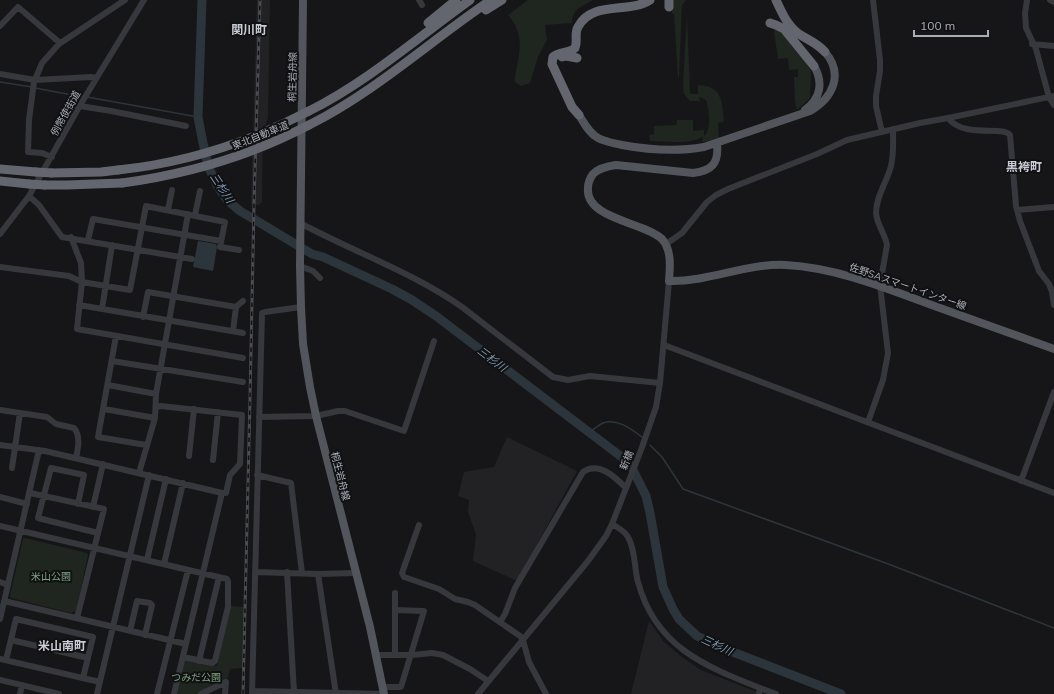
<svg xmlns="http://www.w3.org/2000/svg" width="1054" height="694" viewBox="0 0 1054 694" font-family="Mulish,'Noto Sans JP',sans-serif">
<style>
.built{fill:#222225}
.green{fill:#1e261f}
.water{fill:#2c353c}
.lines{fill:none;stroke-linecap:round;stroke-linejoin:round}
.stream{stroke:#2c353c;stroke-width:1.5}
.river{stroke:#2c353c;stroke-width:9}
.minor{stroke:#37383d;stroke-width:6}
.major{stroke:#53555c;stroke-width:8}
.highway{stroke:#63666e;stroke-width:9}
.rail-casing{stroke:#4a4c52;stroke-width:3}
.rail{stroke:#111113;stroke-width:1.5;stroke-dasharray:4.5;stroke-linecap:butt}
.highway-bridge{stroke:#63666e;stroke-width:9}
.labels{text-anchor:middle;stroke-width:4;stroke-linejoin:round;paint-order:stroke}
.street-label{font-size:10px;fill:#a8adb8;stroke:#111113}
.park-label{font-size:10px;fill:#7fa381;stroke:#111113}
.water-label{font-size:11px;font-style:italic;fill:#7f9bb3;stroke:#111113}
.quarter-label{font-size:12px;font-weight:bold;fill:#c9ccd4;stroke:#111113}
</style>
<rect width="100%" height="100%" fill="#161618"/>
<!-- built -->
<path class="built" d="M257,0H270L268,116L266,125L263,126L262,202L259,205L251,204Z
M507,437L577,471L517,581L473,561L476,535L468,512L469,500L458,496L464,472L494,467Z
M649,621L664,642L683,658L701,670L762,694H631Z"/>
<!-- green -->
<path class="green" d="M528,0H593C582,6 572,9 572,23L545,25L547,40L538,57L530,83L521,86L515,82V77C519,53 526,35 508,15Z
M671,0H686L682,5L679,77H678L674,14L672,13Z
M687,14L690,94H698V85C723,86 722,102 724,122L718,123L719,140L702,142L703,137C688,145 667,141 650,141L649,135L654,134V126L676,125L677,120H693V131L704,130V136C712,129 709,109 706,100L699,97L700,101H690L684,94L683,83Z
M774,27L782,33L807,63L811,71L810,98L797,110L795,102L794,77H798V69L789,70L788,58L778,59C777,48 774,38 774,27Z
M25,538L87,553L88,555L76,611L71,613L11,598L10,595L23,539Z
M230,606L244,607L242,668L230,669L228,678L197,694H177L185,660L217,666Z"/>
<!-- water -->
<path class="water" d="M198,241L216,244L217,247L213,271L193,267Z"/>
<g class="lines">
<!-- stream -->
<path class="stream" d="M0,82L32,87
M35,88L83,97
M87,97L198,117
M589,432C594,429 599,425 603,423C617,418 631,429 642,437
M650,445L662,457L683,489L891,565L1054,628"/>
<!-- river -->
<path class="river" d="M202,0L198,117L202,138L208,166L218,187L227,200L240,211L312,254L323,257L392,289L412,300L436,316L619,455L630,464L646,496L650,513L663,587L673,609L679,619L697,636L720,647L841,694"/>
<!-- minor -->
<path class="minor" d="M419,0L422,5
M873,0L880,60V71L876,96V106L882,132
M1027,0L1025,13L1026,28L1036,49L1049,97L1054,105
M1050,0L1054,2
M0,26L18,7L60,43
M1032,44L1054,46
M0,74L35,80L91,77L96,78
M80,106L111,111L186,126
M948,118C964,139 1003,125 1010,135L1016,206L1020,221L1039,271L1049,284L1052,292L1054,305
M52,157L42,153L28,152L29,120L34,82L42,63L59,44L125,0
M29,196L39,205L62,237L192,259
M168,210L172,190
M1017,210L1054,207
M195,215L200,191
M300,223C354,252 412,272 462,307L553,377L568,380L590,376L660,383
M0,234L29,196L79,107L144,0
M71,237L81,263L82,282L77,329L243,358
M88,240L93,219L221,241
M666,244L682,233L707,202L716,195L728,189L817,154L847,140L920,123L948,118L1054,96
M300,266L313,271L320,278
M0,267L69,276L82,282L130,290L146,206L225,222L220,247L239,250
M79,305L243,333
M102,309L112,245
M143,317L148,292L236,307
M233,331L236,307L243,301
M116,336L98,437L146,445
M664,345L1054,493
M112,361L243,382
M108,385L156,394
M104,409L155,418
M0,410L47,417L56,424L74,428C81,436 78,449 76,458
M259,417L316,416L338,411H345L404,431L434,341
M868,422L883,380L888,353L880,285L887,245C885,234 877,225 876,213C876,196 887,182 891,166C894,154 893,141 893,129
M0,445L45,451L222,493H226L230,475L240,464L242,415L161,406L156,407
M189,456L194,409
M213,460L218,412
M12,468L20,413
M139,473L155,418L156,394L188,214
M257,475L291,483L302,573
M1021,481L1054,392
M30,493L104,509L77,618
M0,497L27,504
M78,504L84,475L51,468L38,518L98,533
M93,507L103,464
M612,524C617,527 625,531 628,537C636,551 634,568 638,582C655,646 704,666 760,688
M419,525L402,573L404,577L439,589L455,599L468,602L475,605L520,636L523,640L529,662L546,694
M0,526L227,579L228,581V607L215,661L212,663L183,657
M147,560L166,479
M164,564L183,483
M255,572L318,574L355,573
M287,572L294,692
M318,574L336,694
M0,582L8,585
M4,601L186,644
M0,619L39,450
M500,622L505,614L515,588L583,472C599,461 615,477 626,488
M130,631L137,601L150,603L152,605L145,635
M11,640L88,658
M376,655H412L432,653L443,655L470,669L488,681
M395,655V593
M0,659L100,682
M6,660L16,619L93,637L83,678
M199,661L219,577
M0,680L59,694
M383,687H401L424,611L395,610
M253,691L384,694
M20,694L22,685
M97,694L149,475
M157,694L188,570
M174,694L222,493
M201,694L226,682L225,694
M252,694L262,313L265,312L301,307
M478,694L588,561L606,536L612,524L641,450L656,407L660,383L669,281
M759,694L760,688L776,694"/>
<!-- major -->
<path class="major" d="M303,0L300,266L301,307L303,344L310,387L316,416L370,627L384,694
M805,110C820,99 824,83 814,66
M579,115C584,123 589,133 598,138C605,142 614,143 622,145C649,150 677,152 704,147L810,111C833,98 844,74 825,52
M717,144C719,163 712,171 693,173L616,165C608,166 599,168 593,174C590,178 588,183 588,188C585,219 644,222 662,239C672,250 670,268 669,281C709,282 746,263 786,265C840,268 890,290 940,308C978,322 1016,335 1054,349"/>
<!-- highway -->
<path class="highway" d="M669,0V7
M776,0C782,13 787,25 799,34C808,40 817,43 825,52
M486,10L502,0
M428,23L456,0
M770,23L776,25L784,29L814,66
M562,57L566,56L577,58
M309,111C367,82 417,38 470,0
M579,115L572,107L552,64L553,57C560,51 569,54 575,48C578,41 574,33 578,27C592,0 629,14 650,0
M309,125C375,92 430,41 491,0
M0,169L36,172
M52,173L101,172L118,170
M0,181L29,184
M45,185H67L122,183"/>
<!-- rail casing -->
<g class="rail-casing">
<path id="rail" d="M243,694L250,399L254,204L260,0"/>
</g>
<!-- rail -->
<use href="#rail" class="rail"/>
<!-- highway-bridge -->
<path class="highway-bridge" d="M118,170C186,163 248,143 309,111
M36,172L52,173
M122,183C188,174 250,156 309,125
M29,184L45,185"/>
</g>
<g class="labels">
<!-- street labels -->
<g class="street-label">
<text transform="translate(292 77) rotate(-89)" y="4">桐生岩舟線</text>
<text transform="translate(65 113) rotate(-61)" y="4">例幣使街道</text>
<text transform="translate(260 135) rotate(-22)" y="4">東北自動車道</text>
<text transform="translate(908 286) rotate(19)" y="4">佐野SAスマートインター線</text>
<text transform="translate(626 460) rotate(-68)" y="4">新橋</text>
<text transform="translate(341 476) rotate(76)" y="4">桐生岩舟線</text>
</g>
<!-- park labels -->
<g class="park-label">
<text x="51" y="580">米山公園</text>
<text x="196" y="681">つみだ公園</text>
</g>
<!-- water labels -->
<g class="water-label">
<text transform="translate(222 188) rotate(57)" y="4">三杉川</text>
<text transform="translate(492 359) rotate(37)" y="4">三杉川</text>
<text transform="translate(717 645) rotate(25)" y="4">三杉川</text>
</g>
<!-- quarter labels -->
<g class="quarter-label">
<text x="249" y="34">関川町</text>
<text x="1024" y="171">黒袴町</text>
<text x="62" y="650">米山南町</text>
</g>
</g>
<!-- scale -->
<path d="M914 30v6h74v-6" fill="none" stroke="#a8adb8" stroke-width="2"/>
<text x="920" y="30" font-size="12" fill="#a8adb8" stroke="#111113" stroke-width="3" paint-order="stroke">100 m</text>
</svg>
